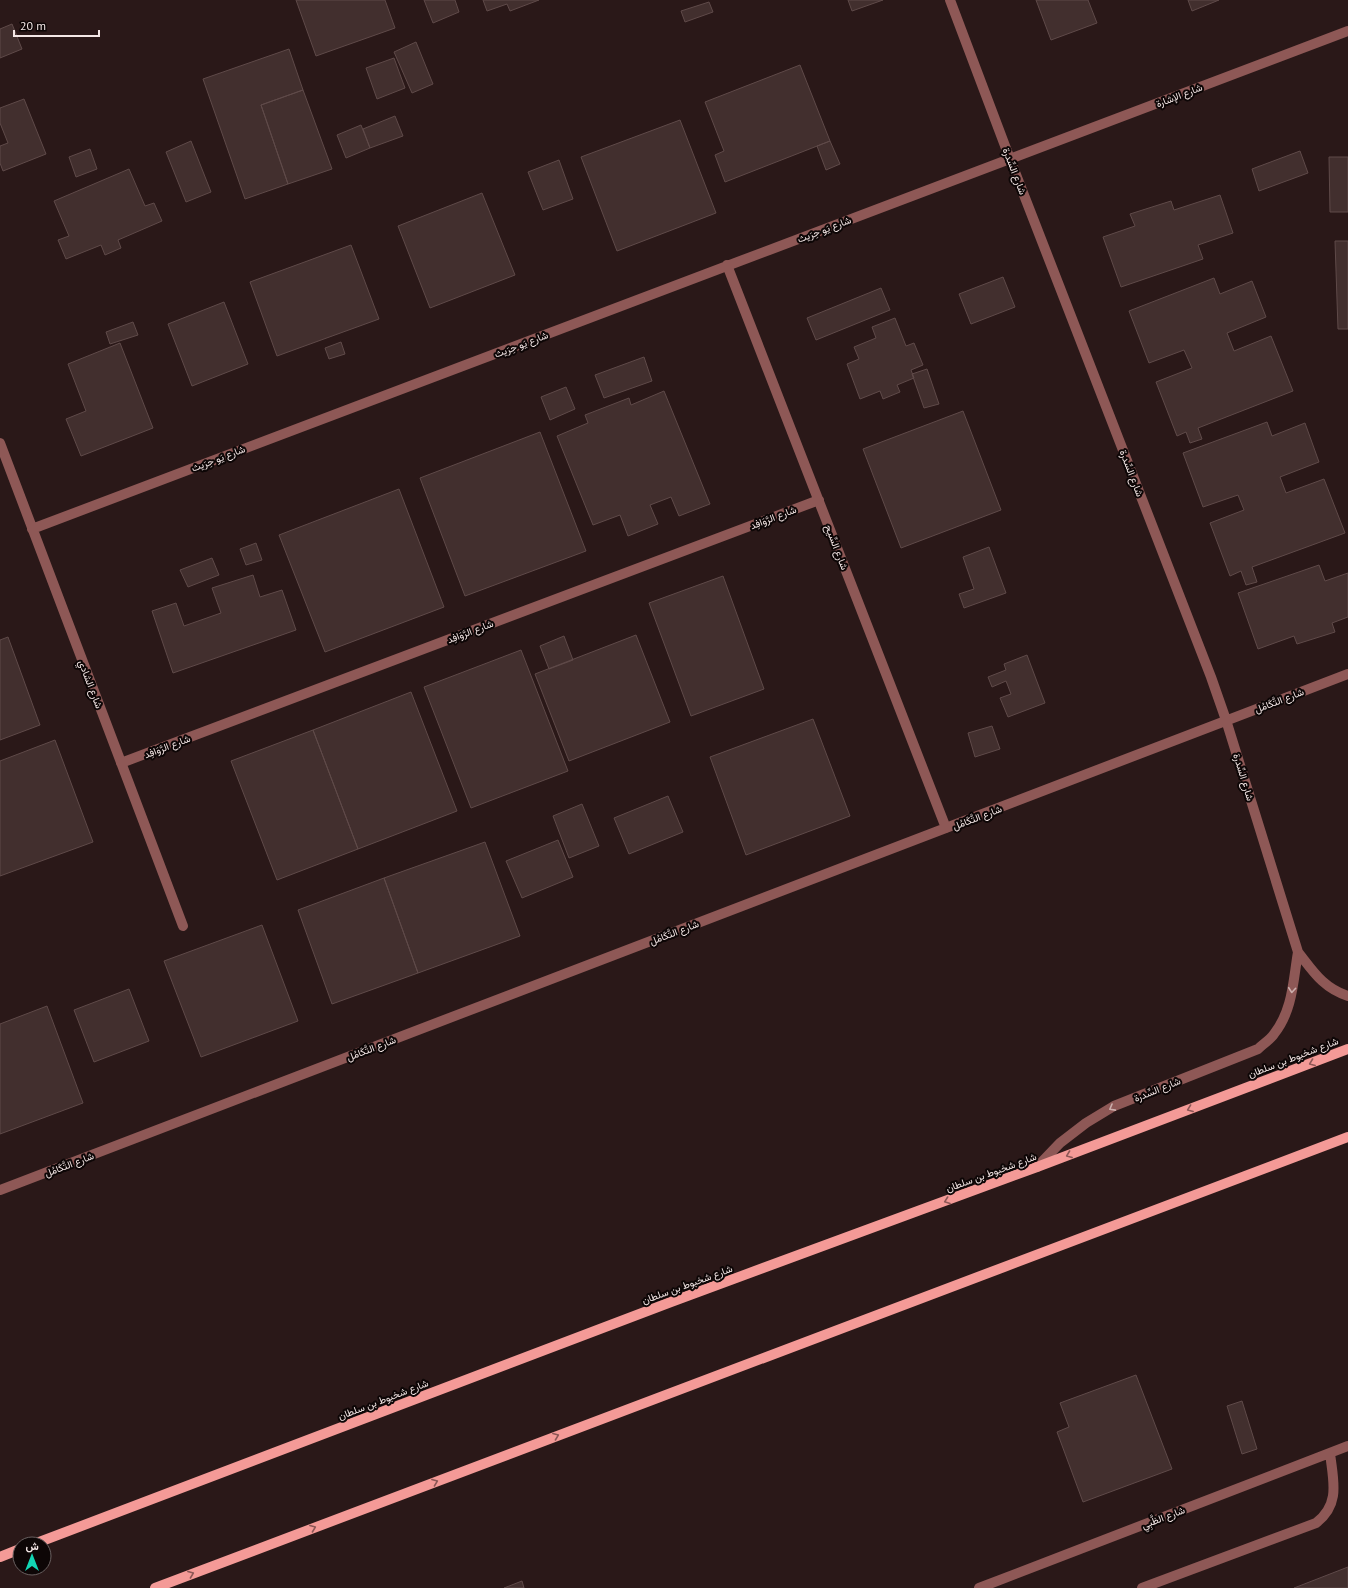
<svg xmlns="http://www.w3.org/2000/svg" width="1348" height="1588" viewBox="0 0 1348 1588" font-family="'PT Sans',Vazirmatn,sans-serif">
<style>
.building{fill:#422f2e;stroke:#5f4a49}
.lines{fill:none;stroke-linecap:round;stroke-linejoin:round}
.minor{stroke:#8e5856;stroke-width:10}
.major{stroke:#f49a97;stroke-width:10}
.oneway{stroke:#cbaeac}
.oneway2{stroke:#8c5756}
.labels{text-anchor:middle;stroke-width:4;stroke-linejoin:round;paint-order:stroke}
.street-label{font-size:10px;fill:#f4e7e6;stroke:#0d0606}
</style>
<rect width="100%" height="100%" fill="#2a1818"/>
<!-- building -->
<path class="building" d="M296,0H385L395,28L316,56Z
M424,0H455L459,12L433,23Z
M483,0H539L510,11L507,4L487,11Z
M848,0H883L852,11Z
M1036,0H1088L1097,23L1051,40Z
M1188,0H1219L1192,11Z
M709,2L713,12L685,22L681,11Z
M12,24L22,49L0,58V29Z
M416,42L433,84L412,93L394,52Z
M289,49L303,90L261,105L288,184L245,199L203,79Z
M394,58L405,88L377,99L366,68Z
M800,65L830,141L725,182L715,155L724,151L705,102Z
M303,90L332,169L288,184L261,105Z
M24,99L46,154L3,171L0,163V146L8,143L0,123V108Z
M395,116L403,136L370,148L363,129Z
M680,120L716,213L617,251L581,157Z
M361,125L370,148L346,158L337,135Z
M191,141L211,192L186,202L166,152Z
M830,141L840,164L826,170L817,146Z
M90,149L97,169L76,177L69,157Z
M1300,151L1308,173L1259,191L1252,169Z
M1329,157H1348V212H1330Z
M559,160L573,199L543,210L528,172Z
M129,169L145,206L154,203L162,221L118,240L121,248L105,255L101,245L66,259L58,240L69,236L54,201Z
M482,193L515,275L430,308L398,226Z
M1220,195L1233,233L1198,245L1203,259L1121,287L1103,237L1135,226L1130,214L1171,201L1174,210Z
M1335,241H1348V329H1338Z
M351,245L379,319L277,356L250,282Z
M1003,277L1015,307L971,324L959,294Z
M1214,278L1220,294L1252,281L1266,317L1227,333L1234,351L1271,336L1293,391L1198,428L1202,439L1190,443L1186,432L1177,436L1156,382L1192,368L1184,350L1149,363L1129,311Z
M881,288L890,310L816,340L807,318Z
M224,302L248,364L192,386L168,324Z
M895,318L906,346L914,343L923,365L911,370L914,378L897,385L900,392L883,399L880,391L860,399L847,364L859,359L854,347L876,338L872,327Z
M133,322L138,335L110,344L106,332Z
M341,342L345,354L329,359L325,348Z
M120,343L153,428L81,456L66,419L86,411L68,364Z
M644,357L652,381L604,398L595,375Z
M927,369L939,404L924,408L912,374Z
M566,387L575,409L550,420L541,397Z
M664,391L710,504L679,516L671,497L650,505L658,524L628,536L620,515L593,525L557,436L588,423L585,415L629,398L631,405Z
M963,411L1001,510L901,548L863,449Z
M1267,422L1272,436L1305,423L1319,462L1280,477L1286,493L1324,479L1345,533L1252,567L1257,582L1246,585L1241,571L1230,576L1210,523L1244,510L1238,495L1203,507L1183,453Z
M540,432L586,551L465,596L420,478Z
M399,489L444,607L325,652L279,535Z
M256,543L262,560L246,565L240,549Z
M989,547L1006,593L964,608L959,594L974,589L963,557Z
M212,558L219,575L188,587L180,570Z
M1319,565L1325,581L1348,573V617L1332,623L1335,632L1297,644L1294,636L1258,649L1238,593Z
M253,575L260,597L282,590L296,630L173,673L152,611L176,603L184,626L221,613L212,588Z
M723,576L764,689L691,716L649,603Z
M636,635L670,722L569,761L535,674Z
M564,636L573,660L549,669L540,646Z
M8,637L40,725L0,740V640Z
M521,650L568,771L471,808L424,687Z
M1027,655L1045,703L1008,717L1000,698L1011,694L1006,681L992,687L988,677L1006,670L1004,664Z
M411,692L457,811L358,849L313,730Z
M813,719L850,816L746,855L710,757Z
M992,726L1000,749L975,757L968,733Z
M313,730L358,849L277,880L231,761Z
M55,740L93,842L0,876V761Z
M668,796L683,832L629,854L614,818Z
M582,804L599,846L569,858L553,816Z
M558,840L573,877L522,898L506,861Z
M485,842L520,936L418,973L384,878Z
M384,878L418,973L332,1004L298,910Z
M262,925L298,1021L201,1057L164,961Z
M129,989L149,1041L94,1062L74,1010Z
M47,1006L83,1103L0,1134V1024Z
M1136,1375L1172,1469L1083,1502L1057,1432L1069,1427L1060,1403Z
M1242,1401L1257,1449L1242,1454L1227,1406Z
M1348,1567V1588H1294Z
M522,1581L524,1588H504Z"/>
<g class="lines">
<!-- minor -->
<path class="minor" d="M950,0L1010,159L1211,677L1226,720L1298,952C1313,971 1323,988 1348,996
M727,265L946,828
M0,443L183,926
M32,529L1348,31
M121,763L819,500
M1037,1167L1060,1143L1086,1123L1114,1106L1258,1049C1263,1044 1270,1040 1274,1034C1293,1010 1293,981 1298,952
M0,1190L1348,674
M979,1588L1348,1446
M1142,1588L1316,1523C1341,1504 1333,1480 1330,1453"/>
<!-- major -->
<path class="major" d="M34,1544L671,1302L1037,1167L1348,1049
M0,1557L20,1549
M155,1588L1348,1137"/>
</g>
<!-- one-way arrows -->
<defs><path id="oneway-chevron" d="M-2-3.5L2.5 0L-2 3.5" fill="none" stroke-width="1.6" stroke-linecap="round" stroke-linejoin="round"/></defs>
<g class="oneway">
<use href="#oneway-chevron" transform="translate(1292 990) rotate(95)"/>
<use href="#oneway-chevron" transform="translate(1112 1108) rotate(151)"/>
</g>
<g class="oneway2">
<use href="#oneway-chevron" transform="translate(1312 1063) rotate(159)"/>
<use href="#oneway-chevron" transform="translate(1190 1109) rotate(159)"/>
<use href="#oneway-chevron" transform="translate(1069 1155) rotate(159)"/>
<use href="#oneway-chevron" transform="translate(947 1201) rotate(160)"/>
<use href="#oneway-chevron" transform="translate(556 1436) rotate(-21)"/>
<use href="#oneway-chevron" transform="translate(435 1482) rotate(-21)"/>
<use href="#oneway-chevron" transform="translate(313 1528) rotate(-21)"/>
<use href="#oneway-chevron" transform="translate(191 1574) rotate(-21)"/>
</g>
<g class="labels">
<!-- street labels -->
<g class="street-label">
<text transform="translate(1179 95) rotate(-21)" y="4">شارع الإشارة</text>
<text transform="translate(1015 171) rotate(69)" y="4">شارع السِّدرة</text>
<text transform="translate(824 229) rotate(-21)" y="4">شارع يَو حِرَيث</text>
<text transform="translate(521 344) rotate(-21)" y="4">شارع يَو حِرَيث</text>
<text transform="translate(218 458) rotate(-21)" y="4">شارع يَو حِرَيث</text>
<text transform="translate(1132 473) rotate(69)" y="4">شارع السِّدرة</text>
<text transform="translate(773 517) rotate(-21)" y="4">شارع الرَّوَافِد</text>
<text transform="translate(837 547) rotate(69)" y="4">شارع السِّيح</text>
<text transform="translate(470 631) rotate(-21)" y="4">شارع الرَّوَافِد</text>
<text transform="translate(91 684) rotate(69)" y="4">شارع الشادي</text>
<text transform="translate(1279 700) rotate(-21)" y="4">شارع التَّكَامُل</text>
<text transform="translate(167 746) rotate(-21)" y="4">شارع الرَّوَافِد</text>
<text transform="translate(1244 777) rotate(73)" y="4">شارع السِّدرة</text>
<text transform="translate(977 817) rotate(-21)" y="4">شارع التَّكَامُل</text>
<text transform="translate(674 932) rotate(-21)" y="4">شارع التَّكَامُل</text>
<text transform="translate(371 1048) rotate(-21)" y="4">شارع التَّكَامُل</text>
<text transform="translate(1293 1057) rotate(-21)" y="4">شارع شخبوط بن سلطان</text>
<text transform="translate(1157 1089) rotate(-22)" y="4">شارع السِّدرة</text>
<text transform="translate(69 1164) rotate(-21)" y="4">شارع التَّكَامُل</text>
<text transform="translate(991 1172) rotate(-20)" y="4">شارع شخبوط بن سلطان</text>
<text transform="translate(687 1284) rotate(-20)" y="4">شارع شخبوط بن سلطان</text>
<text transform="translate(383 1399) rotate(-21)" y="4">شارع شخبوط بن سلطان</text>
<text transform="translate(1163 1517) rotate(-21)" y="4">شارع الظَّبِي</text>
</g>
</g>
<!-- north arrow -->
<g transform="translate(32 1556)"><circle r="19" fill="#0d0606" stroke="#696060"/>
<path d="M0-3L7 15L0 10L-7 15Z" fill="#12d5b4"/>
<text y="-6" font-size="11" font-weight="bold" text-anchor="middle" fill="#f4e7e6">ش</text>
</g>
<!-- scale -->
<path d="M14 30v6h85v-6" fill="none" stroke="#f4e7e6" stroke-width="2"/>
<text x="20" y="30" font-size="12" fill="#f4e7e6" stroke="#0d0606" stroke-width="3" paint-order="stroke">20 m</text>
</svg>
